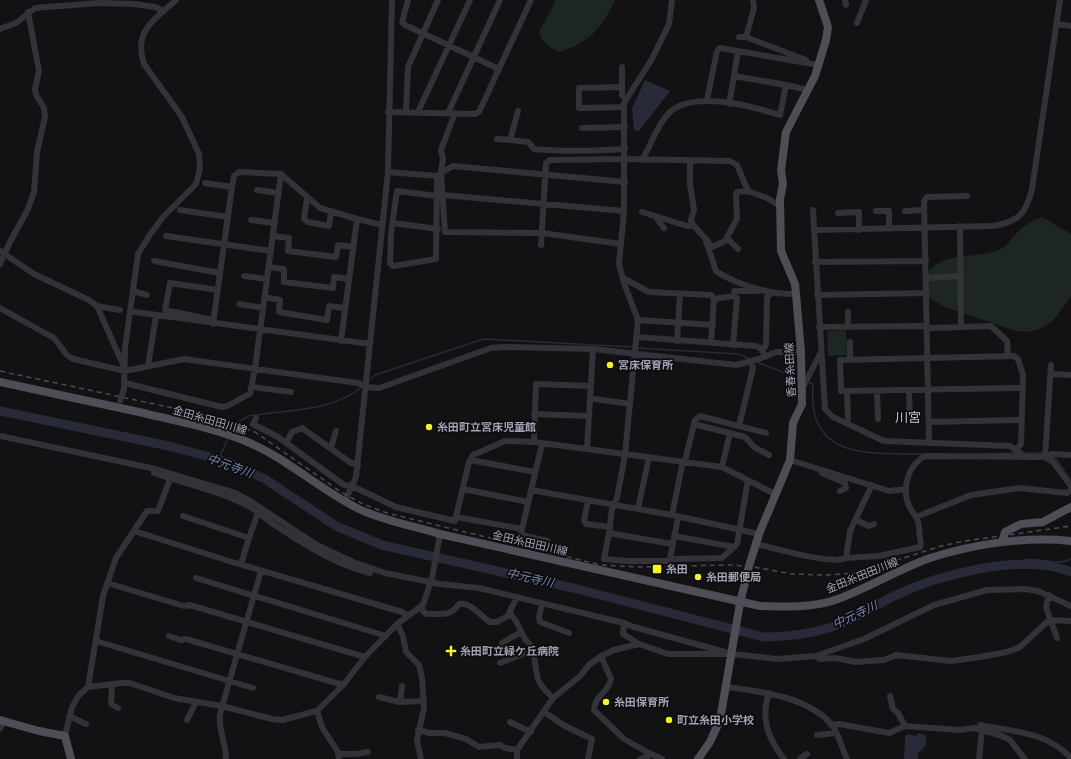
<svg xmlns="http://www.w3.org/2000/svg" width="1071" height="759" viewBox="0 0 1071 759" font-family="'Work Sans','Noto Sans JP',sans-serif">
<style>
.green{fill:#1e2621}
.water{fill:#282b37}
.lines{fill:none;stroke-linecap:round;stroke-linejoin:round}
.stream{stroke:#282b37;stroke-width:1.5}
.river{stroke:#282b37;stroke-width:9}
.minor{stroke:#333238;stroke-width:6}
.major{stroke:#4f4e57;stroke-width:8}
.rail{stroke:#4c4b53;stroke-width:1.5;stroke-dasharray:5 4;stroke-linecap:butt}
.minor-bridge{stroke:#333238;stroke-width:6}
.poi-dot{fill:#f5f228;stroke:#0d0c0e;stroke-width:1.5}
.labels{text-anchor:middle;stroke-width:3.5;stroke-linejoin:round;paint-order:stroke}
.poi-label{font-size:11px;font-weight:bold;fill:#a3a2b4;stroke:#0d0c0e;text-anchor:start}
.street-label{font-size:11px;fill:#a3a2b4;stroke:#0d0c0e}
.water-label{font-size:12px;font-style:italic;fill:#7884b0;stroke:#0d0c0e}
.quarter-label{font-size:13px;fill:#c4c3d0;stroke:#0d0c0e}
</style>
<rect width="100%" height="100%" fill="#121113"/>
<!-- green -->
<path class="green" d="M556,0H615C603,27 588,44 559,52C549,47 541,42 539,32Z
M1043,217L1071,234V296L1057,316L1049,324L1039,329L1030,332L1016,331L945,307L926,296C926,290 925,281 927,275C938,250 983,260 1003,248C1006,246 1009,242 1011,239C1020,229 1030,220 1043,217Z
M846,330L847,355L828,356L827,331Z"/>
<!-- water -->
<path class="water" d="M645,80L670,91L639,131L634,130L632,108Z
M919,733L926,735V745L918,754V759H904L905,737L908,734L916,736Z"/>
<g class="lines">
<!-- stream -->
<path class="stream" d="M637,348L738,354L750,359
M757,362L798,378
M369,380L375,375L484,339L633,347
M807,382L813,384C806,461 869,453 924,454
M231,433C234,424 240,420 249,416C287,409 329,413 362,387
M1024,453H1044
M978,454L1016,453
M1051,457L1056,459L1071,481
M219,459L228,438
M1016,565C1030,551 1054,569 1071,559"/>
<!-- river -->
<path class="river" d="M0,411L169,446L228,462L265,479L336,526L382,545L577,589L763,637C786,637 810,634 832,627C854,620 872,607 892,597C937,575 1022,552 1071,572"/>
<!-- minor -->
<path class="minor" d="M408,0L402,22L405,25L499,69
M672,0L669,24L652,59L624,103V211L619,264L624,283L638,320L625,455L617,498L612,509L609,533L672,544
M845,0L846,5
M857,23L866,0
M1056,24L1071,26
M0,29L16,23L35,8L47,7L100,3L134,4L155,7L164,11
M739,37H746L806,60
M746,37L754,8L753,0
M622,67V95L626,100
M734,76L738,51
M622,87L579,88V108L624,107
M707,100L717,51L720,48L819,65
M729,104L734,76L786,85
M518,111L510,140L528,142L534,149C564,152 595,151 625,149
M388,112L475,114L479,112L531,0
M406,112L408,67L438,0
M418,112L470,0
M448,113L500,0
M582,128L625,127
M497,139L510,140
M642,160C651,145 656,127 668,114C691,89 751,106 780,115L786,85L808,90
M690,161V184L694,210L691,220L693,225L705,238L716,271C737,285 771,295 796,294
M388,172L437,176L441,173L443,159L441,150L455,113
M205,183L232,187
M257,190L279,193
M443,195L624,211
M437,196L397,191L391,233L390,263L393,266L436,259L437,176
M307,198L304,219L308,222L329,226L331,211
M180,210L228,217
M813,210L825,409L833,417L884,441L1010,446L1024,456
M876,211H889V229
M905,211L924,210
M642,212L687,226L693,225
M838,213L859,212V230
M656,217L664,228
M251,220L275,223
M393,223L438,229
M960,226L961,327
M814,230L994,226C1019,221 1026,214 1032,189L1060,0
M166,236L271,251
M273,236L289,238L288,251L336,257L338,245L353,247
M727,238L738,249
M707,240L712,247L725,241L737,219L736,195L737,192L748,191
M621,244L542,233L445,232L441,173L453,166L625,182
M541,245L546,163L550,160L625,159L730,161L737,165L748,191L767,198L780,206
M0,251L34,274L89,300L97,306L124,367
M154,261L220,273
M815,262L926,261
M0,264L10,242L28,209L34,192L37,152L45,117L44,108L36,95L35,89L39,71L28,12
M269,267L284,269V282L333,288L334,277L349,279
M244,276L267,279
M623,278L649,292L711,295L714,299L711,343
M927,278L961,276
M133,291L147,295
M734,291H758
M817,295L927,293
M265,297L280,300L279,312L327,320L329,306L345,308
M714,299L733,296L737,298L733,345
M239,304L263,308
M97,306L120,310
M0,308L54,338L67,355L73,359L125,371L184,359L358,383L367,387L379,388L491,348L503,347L593,349L736,365L759,359L776,352H801
M135,312L370,344
M848,312V327
M213,320L165,310L170,283L218,290
M638,320L713,325
M213,324L232,187L234,176L239,172L281,174L320,208L357,219L382,225
M819,327L922,326L933,328L991,326L1007,341L1008,356
M637,337L756,346L762,349L765,357
M341,341L357,219
M677,341L680,294
M850,342V359
M762,351L766,345L767,297L772,293
M148,366L156,316
M1051,374L1071,375
M125,383L222,407C233,406 240,397 250,394L255,368L281,174
M252,387L291,392
M803,387L820,354
M124,389L125,348L138,254L151,233L164,216L196,184L200,169L199,154L182,117L144,64C133,31 154,20 176,0
M847,391L848,419
M877,391L878,419
M909,391L910,419
M595,399L630,404
M534,414L589,416
M256,418L253,424L278,437L344,485L352,486L396,507L455,521L469,462L473,455L505,441L534,442L722,467L775,494
M929,422L1021,420
M694,424L745,437L754,447L769,455
M739,426L753,368L751,361
M0,436L151,468L235,493L250,501L317,545L353,562L385,573L440,584L479,588L624,623L623,634L639,644L668,654H732
M534,442L536,384L591,386
M286,443L292,432L302,428L351,463L358,465
M929,443L924,201L927,197L967,196
M331,448L336,431
M587,449L593,349
M1016,450L1021,444L1023,375L1018,359L1014,356L840,360L841,391L1022,388
M1045,457L1051,365
M1045,457L1052,454L1071,455
M470,460L535,472
M790,460L889,491L906,489
M685,461L695,420L700,416L766,433
M722,467L730,433
M154,473C185,484 218,490 248,506C257,510 265,518 273,524C303,543 335,565 370,573L371,568
M822,473L845,483L846,488L840,491
M463,489L528,502
M531,490L672,515L759,534
M345,501L356,477L388,172L392,0
M588,501L584,520L586,524L610,527
M638,509L649,457
M672,515L683,461
M183,516L249,538L241,564
M456,517L522,529L542,444
M916,517L971,495L1020,488L1067,493L1071,490
M856,520L869,526L874,524
M522,529L521,535L548,541
M134,531L229,561L402,612L408,616
M609,533L604,559L627,561H667L670,559L678,517
M674,536L734,547L737,544L748,480
M249,538L258,513
M756,544C774,548 831,565 846,558L850,531L872,485
M846,558L879,556L920,547L921,544C919,536 920,529 918,522C917,517 913,513 910,508C901,490 907,466 925,456L1045,457L1053,462L1071,486
M670,559L722,558L734,547
M196,578L386,636
M107,583L184,606L190,605L365,657
M1049,595L1046,607L1057,638
M517,597L509,613C518,620 519,629 525,639C528,642 531,645 532,649C540,674 530,677 553,698
M542,603L539,618L540,622L569,633
M420,607L426,614C441,613 449,618 459,604C472,602 480,616 490,622H497L511,614
M624,623L634,627L732,654L777,659L816,656L864,639L934,605L987,590L1025,589L1038,591L1071,606
M397,624L403,636L406,652L419,665L422,678L424,708L417,740L421,759
M169,636L181,640L186,639L343,685
M96,641L253,688
M502,643L521,632
M601,656L611,679C609,692 594,696 594,710L624,739L649,753
M816,656L820,659L835,658L856,662L884,660L896,655L951,661L980,657L1007,652L1020,647L1049,620L1071,621
M500,663L533,650
M112,685L111,704L118,708
M88,687L103,596L116,558L147,511H158L170,479
M726,687C760,691 809,697 832,725C839,734 842,749 847,759
M769,693C760,717 768,739 784,759
M890,696L893,709L898,713L905,726
M379,697L399,702L424,701
M400,702L402,686
M317,711L322,727L338,752L339,759
M544,712L565,726L592,739L588,759
M69,716L86,724
M187,720L196,702
M510,722L531,732
M831,725L839,724L889,733L905,726L959,730L975,728L1002,736L1010,740L1025,759
M980,725C1013,732 1046,731 1071,758
M0,729L3,721
M418,730L429,733H445L466,739L479,747L500,745L505,748L517,750
M817,735L836,733
M65,736L72,707L79,695L88,687L122,683H130L174,698L222,706L272,719L282,720L317,711L343,685L365,657L397,624L423,605L432,578L440,534
M338,754H356L368,752
M226,759C226,743 218,730 220,714L261,571
M517,759V750L553,698L580,676L589,665L601,656L614,650L639,644
M640,759L648,756L649,753L662,759
M800,759L807,754
M979,759L982,730"/>
<!-- major -->
<path class="major" d="M0,382C46,392 93,402 139,412C176,421 215,428 250,443C289,460 320,490 359,509C384,521 413,526 440,534L760,606C786,607 813,608 838,599C870,587 899,569 930,558C974,544 1025,536 1071,541
M1002,542L1005,532L1021,524L1043,522L1071,507
M0,720L39,731L65,736L71,759
M698,759L710,742L720,720L740,603L749,566L759,534L790,460L793,423L802,404L801,352L796,294L795,284L781,251L780,199L783,184L781,170L786,132L815,76L826,40L828,27L819,0"/>
<!-- rail -->
<path class="rail" d="M0,371L201,414L255,432L341,492L363,504L387,513L601,565L638,567L729,565L749,566L792,574L825,575L857,573L941,546L965,541L1071,526"/>
<!-- minor-bridge -->
<path class="minor-bridge" d="M120,401L124,389"/>
</g>
<!-- markers -->
<g class="poi-dot">
<circle cx="610" cy="365" r="4"/>
<circle cx="429" cy="427" r="4"/>
<rect x="652" y="564" width="10" height="10" rx="2"/>
<circle cx="698" cy="577" r="4"/>
<path d="M449 645h4v4h4v4h-4v4h-4v-4h-4v-4h4z"/>
<circle cx="606" cy="702" r="4"/>
<circle cx="669" cy="720" r="4"/>
</g>
<g class="labels">
<!-- poi labels -->
<g class="poi-label">
<text x="618" y="369">宮床保育所</text>
<text x="437" y="431">糸田町立宮床児童館</text>
<text x="666" y="573">糸田</text>
<text x="706" y="581">糸田郵便局</text>
<text x="460" y="655">糸田町立緑ケ丘病院</text>
<text x="614" y="706">糸田保育所</text>
<text x="677" y="724">町立糸田小学校</text>
</g>
<!-- street labels -->
<g class="street-label">
<text transform="translate(790 370) rotate(-93)" y="4">香春糸田線</text>
<text transform="translate(210 420) rotate(16)" y="4">金田糸田田川線</text>
<text transform="translate(530 543) rotate(13)" y="4">金田糸田田川線</text>
<text transform="translate(862 575) rotate(-22)" y="4">金田糸田田川線</text>
</g>
<!-- water labels -->
<g class="water-label">
<text transform="translate(230 466) rotate(20)" y="4">中元寺川</text>
<text transform="translate(530 578) rotate(13)" y="4">中元寺川</text>
<text transform="translate(855 615) rotate(-25)" y="4">中元寺川</text>
</g>
<!-- quarter labels -->
<g class="quarter-label">
<text x="908" y="422">川宮</text>
</g>
</g>
</svg>
